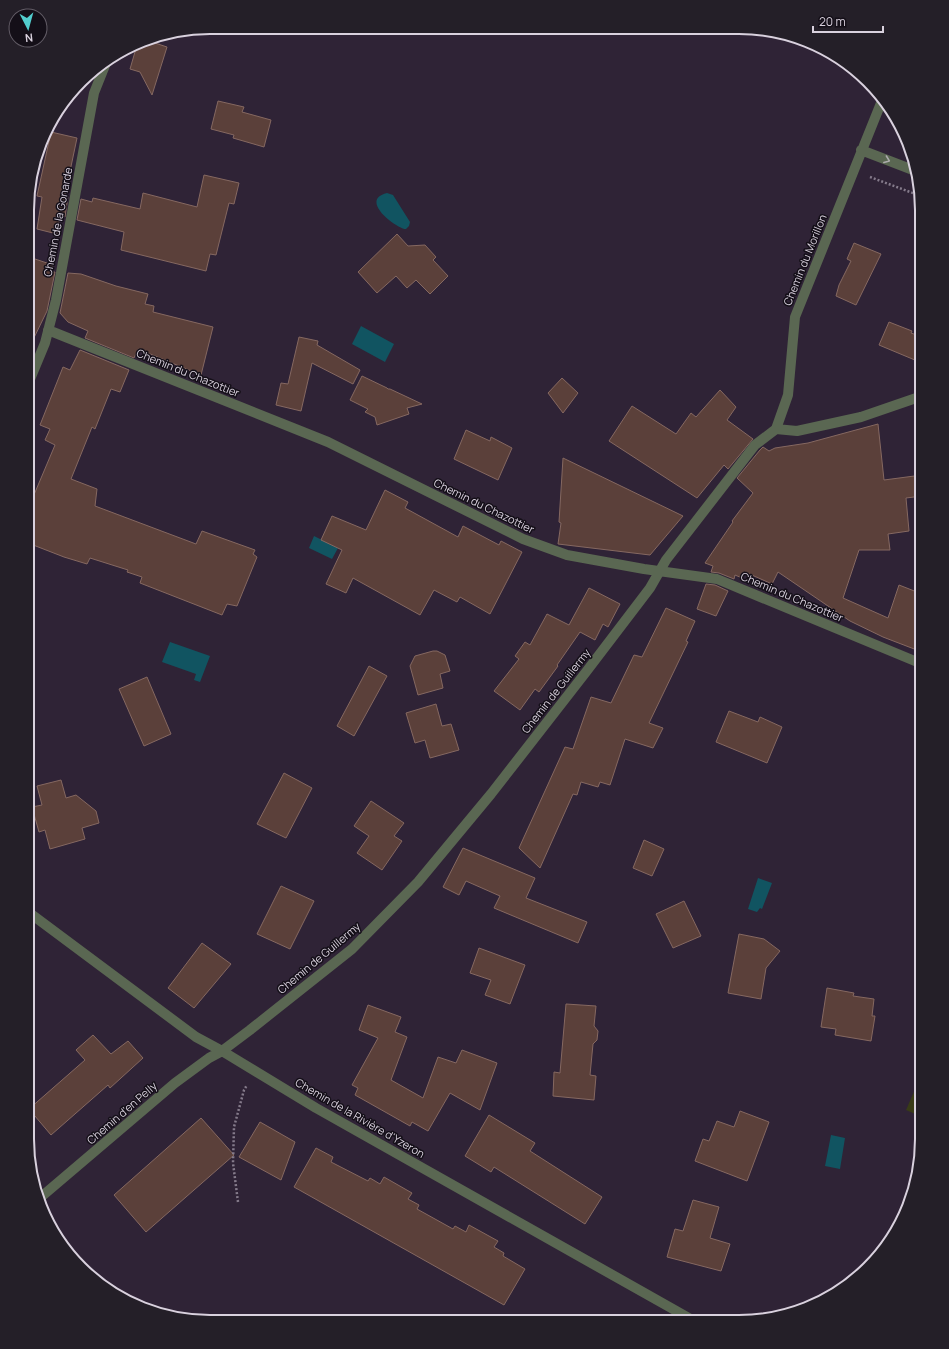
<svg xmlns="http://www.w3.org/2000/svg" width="949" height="1349" viewBox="0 0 949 1349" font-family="Manrope,sans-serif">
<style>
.green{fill:#393b17}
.water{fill:#115461}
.building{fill:#5b403a;stroke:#856861}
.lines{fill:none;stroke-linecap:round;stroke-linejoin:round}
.path{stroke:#857b8b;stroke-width:2.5;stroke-dasharray:2 2;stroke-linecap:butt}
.minor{stroke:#5a6752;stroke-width:10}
.oneway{stroke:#adacad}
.labels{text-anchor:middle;stroke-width:3;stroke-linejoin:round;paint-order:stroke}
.street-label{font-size:11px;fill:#d9d1de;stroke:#140f18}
.rim{fill:none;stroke:#d9d1de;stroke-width:2}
</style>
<rect width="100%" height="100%" fill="#2f2336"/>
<!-- green -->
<path class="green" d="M922,1073V1117L906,1110Z"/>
<!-- water -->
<path class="water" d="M387,193L393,195L410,222L409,226L406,229C397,229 358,200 387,193Z
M361,326L394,344L385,362L352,344Z
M314,536L338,548L332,559L309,548Z
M170,642L210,656L200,682L194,680L196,674L162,662Z
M758,878L772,883L762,909L760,908L757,912L748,909Z
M831,1135L845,1138L840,1169L825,1166Z"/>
<!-- building -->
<path class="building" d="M146,40L167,47L152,95L140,72L130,69L137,45Z
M218,101L244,107L242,112L271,120L264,147L233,138L234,135L211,129Z
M51,132L77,138L65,195L68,196L65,217L60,215L57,234L37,229L42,197L37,196Z
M204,175L239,183L234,204L229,203L216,255L210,254L206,271L121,250L124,232L77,220L81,199L92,202L93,198L140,209L143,193L197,207Z
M397,234L408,246L425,245L436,257L433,260L448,276L430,294L416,280L407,288L396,276L377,293L358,272Z
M854,243L881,254L856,305L836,296L839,285L851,261L847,259Z
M32,258L53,265L52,272H55L47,311L28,350V285Z
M68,273L81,274L116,286L148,294L145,304L154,306L153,312L213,327L201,375L138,349L134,358L85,338L88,331L68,322L60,313Z
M889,322L912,331L911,333L922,337V363L879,345Z
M299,337L318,341L317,345L360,370L353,384L312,363L301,411L276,405L281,383L288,384Z
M80,350L129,370L120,392L111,389L95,429L92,427L71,479L97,489L95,506L196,544L202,531L255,550L253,554L257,557L237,606L227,604L222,615L140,583L142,577L127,572L128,570L90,558L87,564L64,557L28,543V509L55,445L45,440L50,429L40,425L63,367L70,370Z
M362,376L387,388L388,389H390L422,404L407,408L409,414L377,425L375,417L365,412L368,409L350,400Z
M562,378L578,393L563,413L548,393Z
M720,390L736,407L727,420L753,439L728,469L724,465L697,498L609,441L632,406L676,434L691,413L696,417Z
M878,424L884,480L922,475V496L906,498L909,531L888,534L890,550H859L843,598L888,618L899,585L922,594V652L883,637L850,621L778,572L772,584L745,572L742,578L735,575L734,579L719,573L711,572L713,566L705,563L733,522L732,521L753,493L737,478L760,450L763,447L769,451L775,448L808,443Z
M466,430L490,441L491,437L512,448L498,480L454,459Z
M563,458L683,516L650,555L558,544L561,523L559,522Z
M385,490L408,502L405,508L458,537L463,526L499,545L501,541L522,552L490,614L460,597L457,602L434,590L420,615L353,578L346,593L326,584L342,550L321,540L332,516L366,530Z
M706,584L715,585L728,591L716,616L697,609Z
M589,588L620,604L608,627L603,624L595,640L580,632L557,665L558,666L539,692L535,689L520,710L494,691L519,659L515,656L525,642L530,645L547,614L569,625Z
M666,608L695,621L686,641L688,642L649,723L663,728L653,748L625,739L610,785L600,782L598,787L581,782L577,795L573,794L540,868L519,848L565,747L573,749L591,697L611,703L634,655L642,657Z
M433,651H437L445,655L450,671L440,674L443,688L418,695L410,666L415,656Z
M369,666L387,676L354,736L337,726Z
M147,677L171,734L144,746L119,689Z
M436,704L442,726L451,724L459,750L430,758L425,740L415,743L406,713Z
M729,711L758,722L760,717L782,727L767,763L716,742Z
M284,773L312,788L286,838L257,824Z
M61,780L66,798L76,795L96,811L99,823L82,828L85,839L50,849L45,830L39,832L32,807L42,805L37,786Z
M371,801L404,823L394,836L402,841L382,870L357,853L369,836L354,826Z
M644,840L664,849L652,876L633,868Z
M463,848L535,878L526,898L587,922L578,943L494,908L500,896L466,881L459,895L443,887Z
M281,886L314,901L290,949L257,934Z
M684,901L701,936L673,948L656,914Z
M739,934L764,939L780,951L766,968L761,999L728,993Z
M202,943L231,964L194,1008L168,988Z
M479,948L525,965L510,1004L485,995L491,980L470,973Z
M827,988L854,993L853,996L874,999L872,1016H875L871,1041L835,1035L836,1029L821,1027Z
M566,1004L596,1006L594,1026L598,1031L597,1040L593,1044L590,1075L596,1076L594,1100L553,1096L554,1072L560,1073Z
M368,1005L401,1017L395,1032L407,1037L391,1080L423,1098L438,1057L456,1063L462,1050L497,1063L480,1110L450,1093L428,1131L412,1122L410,1126L355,1095L358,1088L352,1085L378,1038L359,1030Z
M93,1035L111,1054L128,1041L143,1058L110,1088L108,1085L51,1135L29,1109L85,1060L76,1050Z
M740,1111L769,1122L747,1181L695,1161L703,1139L709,1141L717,1121L734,1127Z
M489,1115L535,1143L530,1151L602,1197L585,1224L494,1167L491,1172L465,1156Z
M201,1118L234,1155L146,1232L114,1195Z
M260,1122L295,1142L281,1180L239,1157Z
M316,1148L333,1157L331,1162L368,1181L370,1178L380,1184L384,1177L412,1193L408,1199L419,1205L417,1209L453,1229L455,1226L466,1232L469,1225L498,1241L494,1247L504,1253L503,1256L525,1269L504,1305L294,1187Z
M693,1200L719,1207L710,1238L730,1244L721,1271L667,1257L675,1229L683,1231Z"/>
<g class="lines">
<!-- path -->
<path class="path" d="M870,177L918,195
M238,1202L233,1163L234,1127L244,1090L247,1085"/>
<!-- minor -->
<path class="minor" d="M861,150L913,170
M48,330L328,442L523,539L567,555L644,569L717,579L922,664
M28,384L45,343L56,300L94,93L106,63
M776,429L788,395L795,317L881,103
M27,911L196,1037L222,1051L316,1108L696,1322
M41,1197L175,1083L209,1058L222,1051L250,1030L352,949L418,882L491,794L586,672L650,588L666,560L755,445L776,429L797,431L861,417L922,396"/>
</g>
<!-- one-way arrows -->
<defs><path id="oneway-chevron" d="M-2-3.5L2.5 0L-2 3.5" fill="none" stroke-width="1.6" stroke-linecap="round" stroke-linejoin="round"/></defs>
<use class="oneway" href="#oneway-chevron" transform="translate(887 160) rotate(21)"/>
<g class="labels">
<!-- street labels -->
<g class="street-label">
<text transform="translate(58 222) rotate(-79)" y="4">Chemin de la Gonarde</text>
<text transform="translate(805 260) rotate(-68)" y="4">Chemin du Morillon</text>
<text transform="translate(188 373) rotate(22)" y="4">Chemin du Chazottier</text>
<text transform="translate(484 506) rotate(26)" y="4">Chemin du Chazottier</text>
<text transform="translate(792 597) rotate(23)" y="4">Chemin du Chazottier</text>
<text transform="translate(556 691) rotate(-52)" y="4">Chemin de Guillermy</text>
<text transform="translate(319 958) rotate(-40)" y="4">Chemin de Guillermy</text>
<text transform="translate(122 1113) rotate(-41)" y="4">Chemin d'en Pelly</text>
<text transform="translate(360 1118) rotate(30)" y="4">Chemin de la Rivière d'Yzeron</text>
</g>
</g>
<!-- crop -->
<path d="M0 0H949V1349H0ZM210 34H739A176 176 0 0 1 915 210V1139A176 176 0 0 1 739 1315H210A176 176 0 0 1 34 1139V210A176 176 0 0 1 210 34Z" fill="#241f28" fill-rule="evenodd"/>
<path class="rim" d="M210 34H739A176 176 0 0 1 915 210V1139A176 176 0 0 1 739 1315H210A176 176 0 0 1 34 1139V210A176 176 0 0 1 210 34Z"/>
<!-- north arrow -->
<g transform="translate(28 28) rotate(174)"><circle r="19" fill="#140f18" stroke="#635d67"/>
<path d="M0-3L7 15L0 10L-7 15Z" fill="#52cdce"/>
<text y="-6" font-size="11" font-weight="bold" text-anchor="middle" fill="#d9d1de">N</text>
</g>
<!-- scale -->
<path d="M813 26v6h70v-6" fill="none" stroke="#d9d1de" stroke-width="2"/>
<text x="819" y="26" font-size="12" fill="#d9d1de" stroke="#140f18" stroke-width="3" paint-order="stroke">20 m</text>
</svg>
